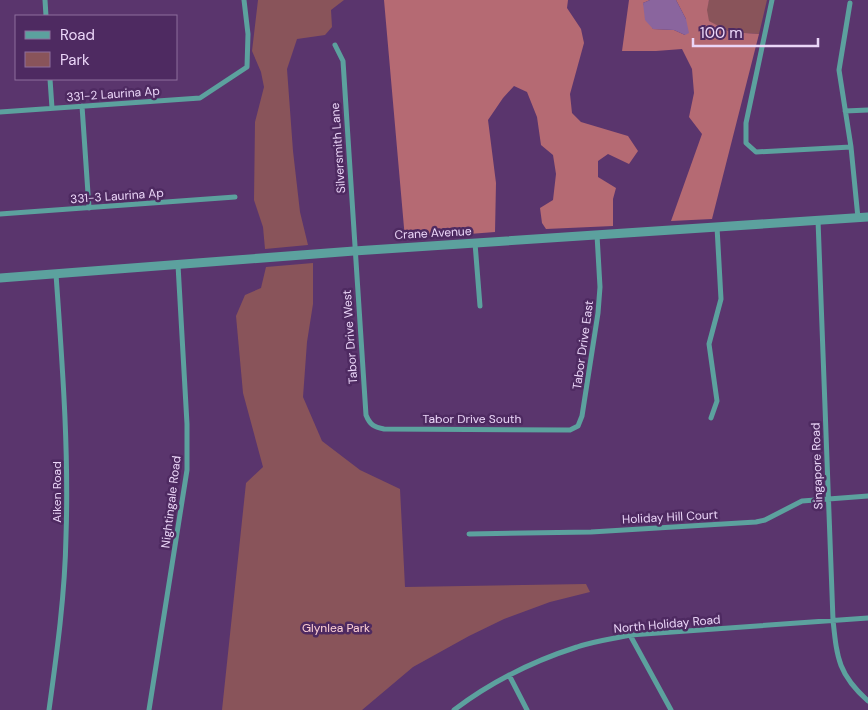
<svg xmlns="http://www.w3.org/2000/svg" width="868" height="710" viewBox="0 0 868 710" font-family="'DM Sans',sans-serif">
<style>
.green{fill:#89545a}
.forest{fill:#b56a73}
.water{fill:#8a659e}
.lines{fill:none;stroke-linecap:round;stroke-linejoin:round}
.minor{stroke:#5ca19e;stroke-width:5}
.tertiary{stroke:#5ca19e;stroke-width:9}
.labels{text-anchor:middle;stroke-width:5;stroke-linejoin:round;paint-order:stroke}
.street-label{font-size:12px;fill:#ebd6f8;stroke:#4e2a61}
.park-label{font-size:12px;fill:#fdd0d4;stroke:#4e2a61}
</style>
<rect width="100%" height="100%" fill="#5a356d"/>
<!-- green -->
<path class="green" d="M258,0H344L331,10L332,27L325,35L297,39L287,69L293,151L300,212L308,245L265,249L263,227L254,200L255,122L264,87L261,72L252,51Z
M709,0H767L759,34L730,32L708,21L706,10Z
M313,263V304L307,342L303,397L322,441L360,470L400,489L405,587L586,584L590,592L550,602L504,619L469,636L413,667L362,710H222L246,483L263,467L243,393L236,316L245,295L261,288L266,267Z"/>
<!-- forest -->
<path class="forest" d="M384,0H568L567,8L581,29L584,43L570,94L572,113L581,122L628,136L638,151L629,164L608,154L598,161V177L616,188L613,199V226L546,229L542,223L540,208L553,200L556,174L553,155L541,145L537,117L527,92L514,86L503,98L488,120L496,183L495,232L405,239Z
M629,0H650L643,3L653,29L674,30L685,35L686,19L676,0H709L707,10L709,21L730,32L759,34L712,219L671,221L702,134L689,117L694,93L692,69L682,49L656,51H622Z"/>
<!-- water -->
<path class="water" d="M650,0H676L686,19L689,33L685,35L674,30L653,29L645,20L643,3Z"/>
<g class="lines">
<!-- minor -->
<path class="minor" d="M45,0L46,16
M772,0L746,123V143L756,152L851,147
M850,3L839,70L851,147L858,218
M335,45L343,61L366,415C370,425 374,427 384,429L570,430L578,426L582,416L598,313L600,287L597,235
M50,79L52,108
M82,106L89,208
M845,111L868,110
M0,112L200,98L247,67L248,34L244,0
M0,214L235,197
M818,220L833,620C837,658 838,674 868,701
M475,243L480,306
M711,418L717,401L709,344L721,299L717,227
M469,534L591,532L756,522L765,520L802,501L868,496
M630,635L671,710
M509,675L527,710
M49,710C57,652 65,594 66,536C69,449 62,361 56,274
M149,710L187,470V424L178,265
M454,710C491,682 533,661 577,647C594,641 612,639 630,635L868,618"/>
<!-- tertiary -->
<path class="tertiary" d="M0,278L354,251L868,217"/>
</g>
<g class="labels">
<!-- street labels -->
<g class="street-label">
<text transform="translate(113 94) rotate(-4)" y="4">331-2 Laurina Ap</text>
<text transform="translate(338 148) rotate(-94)" y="4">Silversmith Lane</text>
<text transform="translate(117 196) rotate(-4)" y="4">331-3 Laurina Ap</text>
<text transform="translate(433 233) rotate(-3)" y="4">Crane Avenue</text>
<text transform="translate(350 337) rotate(-94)" y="4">Tabor Drive West</text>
<text transform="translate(583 345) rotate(-82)" y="4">Tabor Drive East</text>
<text x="472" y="423">Tabor Drive South</text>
<text transform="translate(817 466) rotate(-92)" y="4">Singapore Road</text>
<text transform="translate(57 492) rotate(-90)" y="4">Aiken Road</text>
<text transform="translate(171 502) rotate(-83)" y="4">Nightingale Road</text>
<text transform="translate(670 517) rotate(-3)" y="4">Holiday Hill Court</text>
<text transform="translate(667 624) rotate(-5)" y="4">North Holiday Road</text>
</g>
<!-- park labels -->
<g class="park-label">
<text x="336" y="632">Glynlea Park</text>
</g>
</g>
<!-- legend -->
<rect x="15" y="15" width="162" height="65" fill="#4e2a61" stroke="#8d6f9d"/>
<rect x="25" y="31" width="25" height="8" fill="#5ca19e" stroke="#8d6f9d"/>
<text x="60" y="40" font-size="15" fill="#ebd6f8">Road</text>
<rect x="25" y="52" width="25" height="15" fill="#89545a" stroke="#8d6f9d"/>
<text x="60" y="65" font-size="15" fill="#ebd6f8">Park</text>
<!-- scale -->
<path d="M693 38v8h125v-8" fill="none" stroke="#ebd6f8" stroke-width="2.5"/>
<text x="700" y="38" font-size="15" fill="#ebd6f8" stroke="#4e2a61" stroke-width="4" paint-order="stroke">100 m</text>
</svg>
